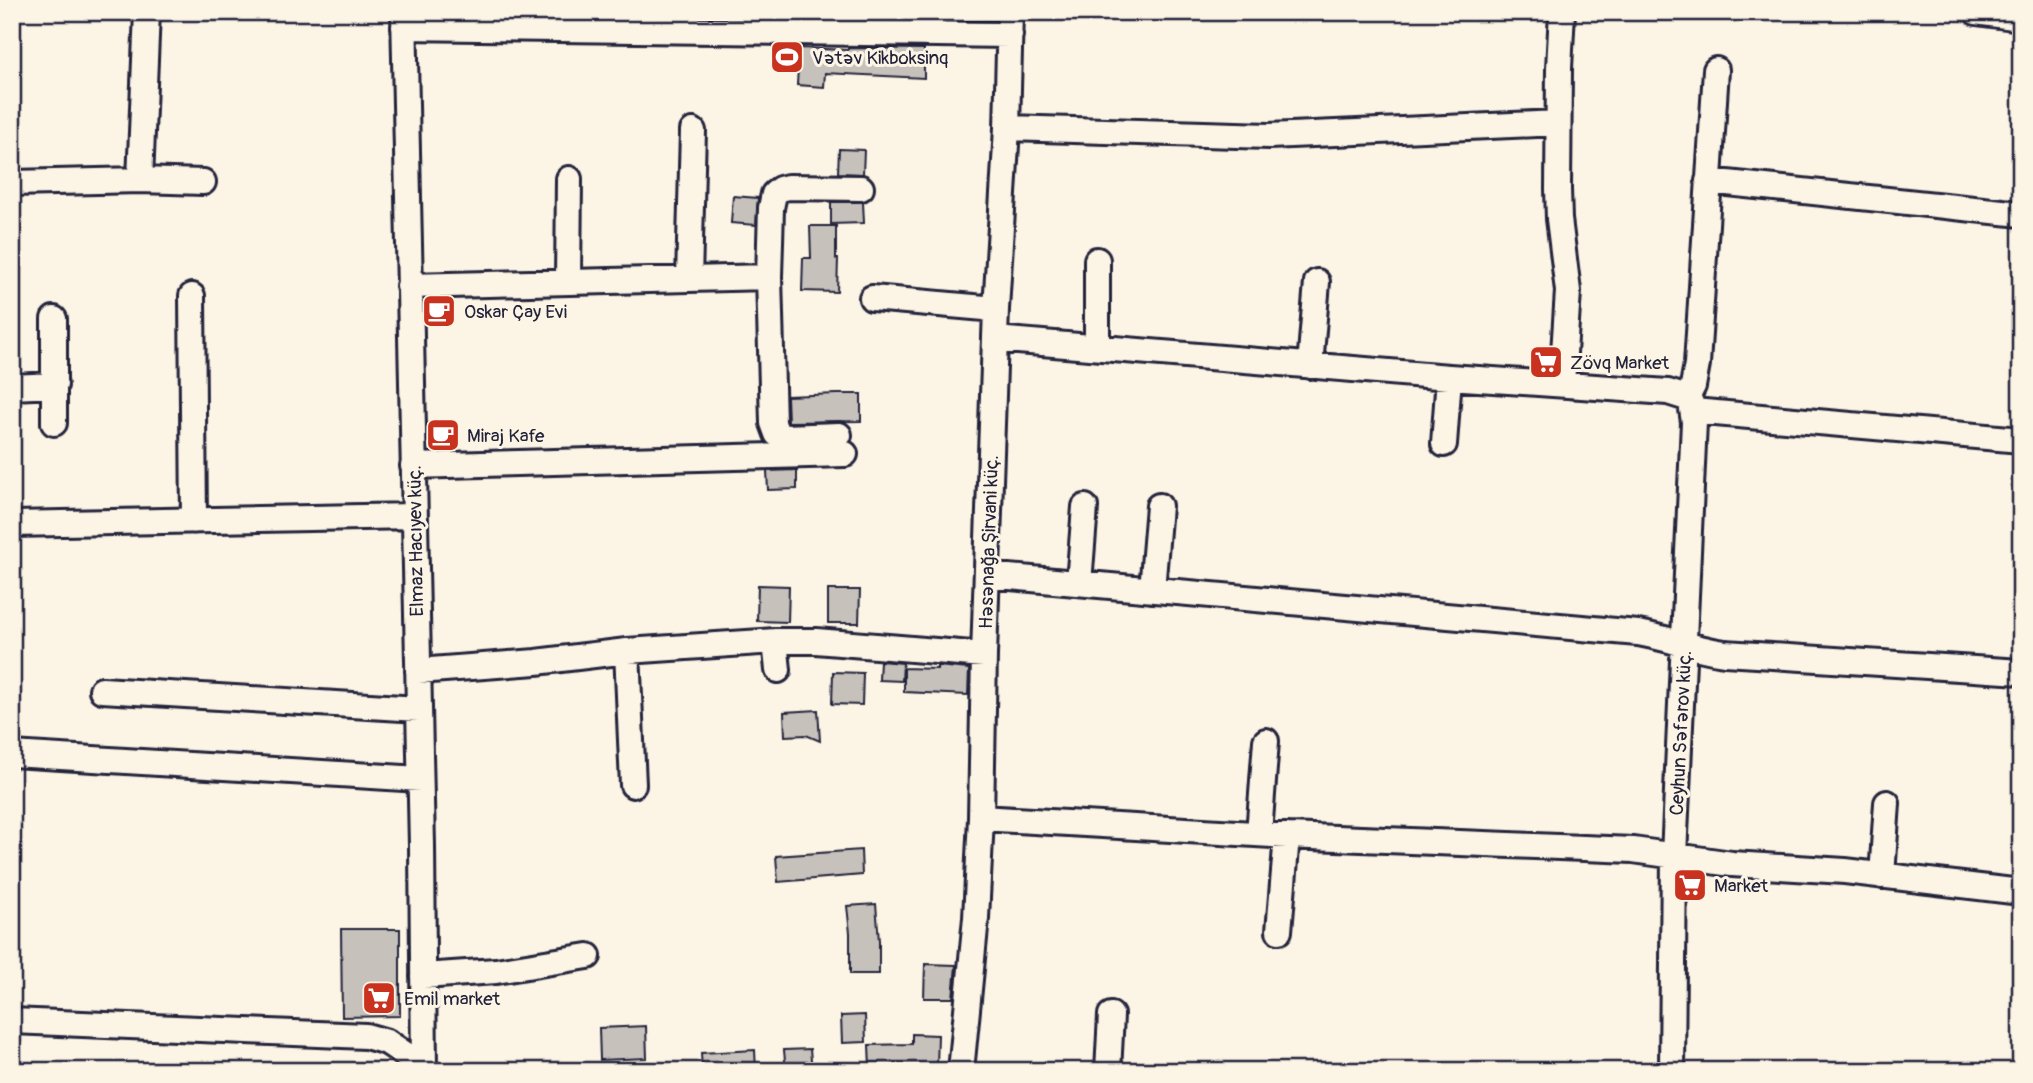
<svg xmlns="http://www.w3.org/2000/svg" width="2033" height="1083" viewBox="0 0 2033 1083" font-family="Pangolin,sans-serif">
<style>
.building{fill:#c6c1bb;stroke:#22223b;stroke-width:2}
.lines{fill:none;stroke-linecap:round;stroke-linejoin:round}
.minor-casing{stroke:#22223b;stroke-width:30}
.minor{stroke:#fcf5e5;stroke-width:24}
.labels{text-anchor:middle;stroke-width:6;stroke-linejoin:round;paint-order:stroke}
.poi-label{font-size:19px;fill:#22223b;stroke:#fcf5e5;text-anchor:start}
.street-label{font-size:19px;fill:#22223b;stroke:#fcf5e5}
</style>
<rect width="100%" height="100%" fill="#fcf5e5"/>
<filter id="ink" filterUnits="userSpaceOnUse"><feTurbulence type="fractalNoise" baseFrequency=".0143" numOctaves="2"/><feDisplacementMap in="SourceGraphic" scale="14" xChannelSelector="R" yChannelSelector="G"/><feConvolveMatrix kernelMatrix="1 2 1 2 8 2 1 2 1" color-interpolation-filters="sRGB"/></filter>
<g filter="url(#ink)">
<!-- building -->
<path class="building" d="M902,12H925V19H902Z
M799,48L848,50V48L924,49V78L825,73L824,87L797,85Z
M839,149L864,150L863,174L838,173Z
M733,196L758,198L756,225L731,223Z
M831,202H863L864,223L831,224Z
M810,226H836V259H838L837,292L802,291L803,258H811Z
M837,394H861V421L788,422L787,396Z
M797,470V489L768,490L767,471Z
M758,585L789,586L788,622L757,621Z
M828,590H860L859,623H828Z
M880,661L903,663L902,681L879,680Z
M937,666L969,669L968,695L904,692V668L937,669Z
M833,672L863,673L862,705L832,704Z
M818,710L820,741L806,735L785,736L784,712Z
M861,850L862,875L778,882L776,856Z
M876,904L879,941V974H850V933L847,906Z
M341,929H400V1016L342,1017Z
M925,964L956,965L953,998H924Z
M865,1015L866,1042L842,1043L841,1016Z
M646,1026L647,1058L600,1060L599,1028Z
M912,1034L938,1035L937,1066L892,1065V1068H870L869,1045L912,1044Z
M810,1049L812,1071H786L784,1050Z
M755,1050L756,1071H702L701,1053Z"/>
<g class="lines">
<!-- minor casing -->
<g class="minor-casing">
<path id="minor" d="M404,12L422,846L424,1071
M1976,12L2021,18
M404,27L1010,35
M1007,128L1269,136L1558,123
M140,180L147,12
M1708,181L2021,214
M12,183L140,180L203,182
M689,279L693,131
M568,282L569,179
M409,286L769,277
M192,296L194,521
M872,298L996,309
M54,319V423
M995,339L1449,377L1668,392L1687,398
M1097,347V260
M1310,366L1317,282
M1562,384L1568,291L1559,219L1558,189L1559,68L1562,12
M12,387L55,385
M1687,398L1693,386L1697,364L1716,70
M1693,411L2021,440
M839,435L784,437L777,434L773,423L769,277L771,208L774,194L780,189L788,187L861,188
M1444,444L1449,377
M413,466L845,454
M12,524L414,516
M987,575L1638,633C1668,638 1695,649 1725,653L2021,672
M1079,583L1085,507
M1152,590L1159,506
M775,641L778,670
M627,651L633,785
M418,671L536,662L627,651L775,641H816L984,655
M102,690L419,709
M12,754L420,779
M981,818L1287,836L1633,850L1732,864L1845,871L2021,892
M1259,834L1266,741
M1882,876L1887,803
M1279,931L1287,836
M423,976L496,971L588,956
M12,1021L366,1036L387,1042L424,1067
M961,1071L976,918L981,818L984,655L996,309L1007,128L1010,12
M1108,1071L1111,1015
M1672,1071L1674,856L1694,422L1691,403L1687,398"/>
</g>
<!-- minor -->
<use href="#minor" class="minor"/>
</g>
</g>
<!-- icons -->
<defs>
<g id="stadium-square" transform="scale(1.75)"><rect x="-9" y="-9" width="18" height="18" rx="4" fill="#c8321e" stroke="#fcf5e5"/><path d="M0-5a6.5 5 0 1 0 0 10a6.5 5 0 1 0 0-10ZM-3.5-1.8h7v3.6h-7Z" fill="#fff"/></g>
<g id="cafe-square" transform="scale(1.75)"><rect x="-9" y="-9" width="18" height="18" rx="4" fill="#c8321e" stroke="#fcf5e5"/><path d="M-5.5-4.5H6V0H3Q3 3.5 0 3.5H-2.5Q-5.5 3.5-5.5 0ZM3-3.2v2h1.7v-2ZM-6 4.5H4V6H-6Z" fill="#fff"/></g>
<g id="supermarket-square" transform="scale(1.75)"><rect x="-9" y="-9" width="18" height="18" rx="4" fill="#c8321e" stroke="#fcf5e5"/><path d="M-6-5.5h2.5l.6 2H6L4.5 2H-2.5L-4.4-4H-6ZM-1.5 3.2a1.3 1.3 0 1 0 .1 0ZM3 3.2a1.3 1.3 0 1 0 .1 0Z" fill="#fff"/></g>
</defs>
<g fill-rule="evenodd">
<use href="#stadium-square" x="787" y="57"/>
<use href="#cafe-square" x="439" y="311"/>
<use href="#supermarket-square" x="1546" y="362"/>
<use href="#cafe-square" x="443" y="435"/>
<use href="#supermarket-square" x="1690" y="885"/>
<use href="#supermarket-square" x="379" y="998"/>
</g>
<g class="labels">
<!-- poi labels -->
<g class="poi-label">
<text x="812" y="64">Vətəv Kikboksinq</text>
<text x="464" y="318">Oskar Çay Evi</text>
<text x="1570" y="369">Zövq Market</text>
<text x="467" y="442">Miraj Kafe</text>
<text x="1714" y="892">Market</text>
<text x="404" y="1005">Emil market</text>
</g>
<!-- street labels -->
<g class="street-label">
<text transform="translate(415 541) rotate(-91)" y="7">Elmaz Hacıyev küç.</text>
<text transform="translate(988 542) rotate(-88)" y="7">Həsənağa Şirvani küç.</text>
<text transform="translate(1680 733) rotate(-87)" y="7">Ceyhun Səfərov küç.</text>
</g>
</g>
<!-- margin -->
<rect width="2033" height="1083" fill="none" stroke="#fcf5e5" stroke-width="42"/>
<rect x="21" y="21" width="1991" height="1041" fill="none" stroke="#22223b" stroke-width="2.5" filter="url(#ink)"/>
</svg>
